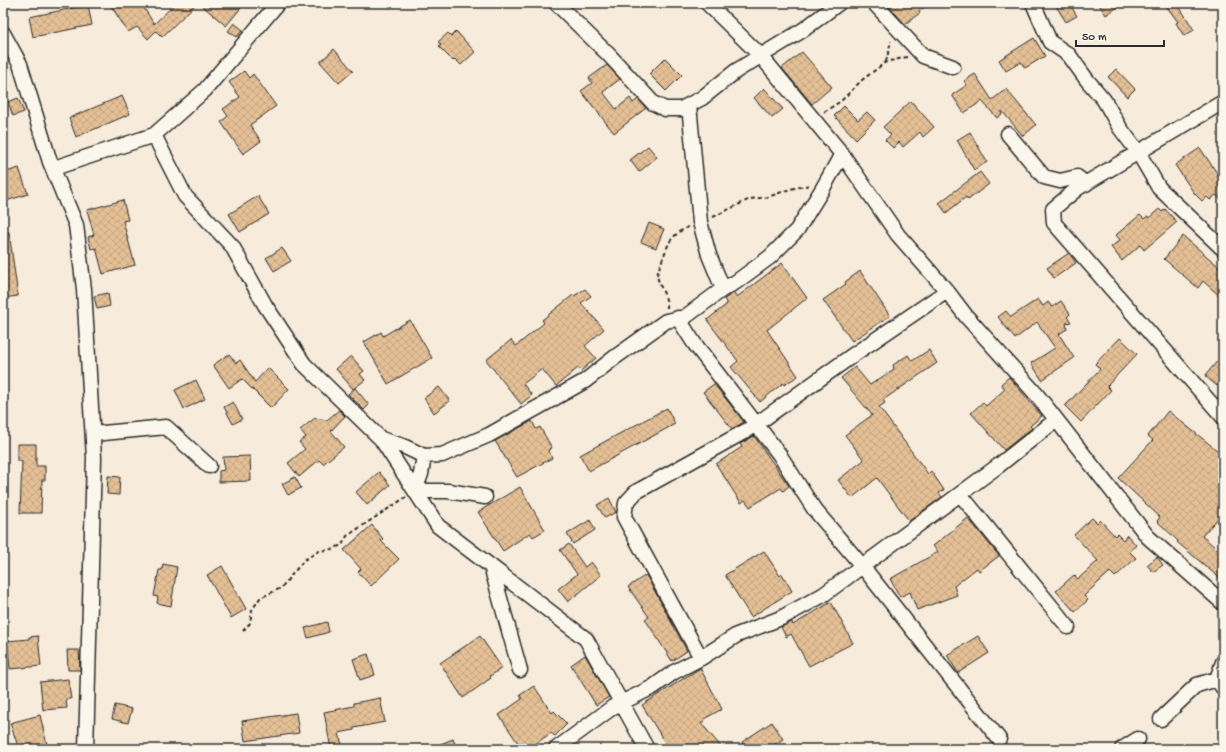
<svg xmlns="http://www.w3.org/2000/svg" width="1226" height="752" viewBox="0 0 1226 752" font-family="'Gochi Hand',sans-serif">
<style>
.building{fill:url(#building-cross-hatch);stroke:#2b2b2b}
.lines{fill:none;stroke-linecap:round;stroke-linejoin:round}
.minor-casing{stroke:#2b2b2b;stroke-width:17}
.path{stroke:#2b2b2b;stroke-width:2;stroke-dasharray:4 3;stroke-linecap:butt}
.minor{stroke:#fbf7ec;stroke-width:14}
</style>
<defs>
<pattern id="building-cross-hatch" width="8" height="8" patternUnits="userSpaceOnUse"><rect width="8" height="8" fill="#e5c096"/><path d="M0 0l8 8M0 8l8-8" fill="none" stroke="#c5a581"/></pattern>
</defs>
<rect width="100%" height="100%" fill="#f7ecdb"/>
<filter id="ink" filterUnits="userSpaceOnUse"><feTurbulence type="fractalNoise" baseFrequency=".025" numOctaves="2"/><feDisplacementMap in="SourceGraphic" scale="8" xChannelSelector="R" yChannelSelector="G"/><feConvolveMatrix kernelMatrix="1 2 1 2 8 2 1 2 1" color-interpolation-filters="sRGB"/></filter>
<g filter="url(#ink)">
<!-- building -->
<path class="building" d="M109,3H141L154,24L176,3H197L162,37L156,31L148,39L137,27L128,32Z
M199,3H245L226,26Z
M886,3H931L919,11L920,13L905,24Z
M1054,3H1069L1077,16L1066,22Z
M1098,3H1124L1106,15Z
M1164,3H1177L1194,30L1184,36L1176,23L1178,22Z
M88,5L92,25L33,37L29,17Z
M234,23L243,30L237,37L228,31Z
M456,31L475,52L461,65L455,59L453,61L439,47L441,45L438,42L448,33L451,36Z
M1034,38L1045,56L1025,68L1021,62L1006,71L999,60Z
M334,49L353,71L339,83L320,62Z
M802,52L832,87L812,104L782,68Z
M665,58L682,75L666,91L649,74Z
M607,65L620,79L603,92L616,109L630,98L633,103L638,99L646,108L614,133L581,91L592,83L589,78Z
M1116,69L1135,89L1127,97L1108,77Z
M244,71L249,78L253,74L276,106L250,125L261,141L243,154L221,122L228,116L223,109L240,97L229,82Z
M975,74L992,100L1006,89L1036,125L1023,136L1002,111V114L997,118L982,101L964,113L952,95L967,85L964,81Z
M764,88L783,109L772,118L754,98Z
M122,96L130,114L76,137L69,118Z
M18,98L24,112L13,116L8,102Z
M911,101L934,127L923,137L920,132L903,147L899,142L893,148L885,140L891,135L883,127Z
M844,106L858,120L867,112L875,120L856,139L834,116Z
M970,132L987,162L974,170L957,140Z
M648,146L657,157L639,172L630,160Z
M1200,148L1219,176L1223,173V201L1216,195L1210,200L1207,197L1202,201L1194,193L1175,165Z
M19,168L28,194L6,201L3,194V173Z
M980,172L989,184L968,200L966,197L946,213L939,203Z
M258,196L269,214L240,232L229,214Z
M123,200L128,220L123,221L135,265L103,274L96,248L91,249L88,237L94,235L87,210Z
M1159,209L1162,212L1165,209L1177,222L1144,250L1140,245L1122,261L1111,247L1120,240L1116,235L1140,215L1144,219L1148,216L1149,218Z
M649,223L664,229L656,248L641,242Z
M3,232H9L18,296L3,298Z
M1183,236L1223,270V299L1203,281L1198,288L1164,259Z
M282,248L291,261L274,271L266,258Z
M1069,253L1076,263L1054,278L1047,268Z
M782,263L807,298L767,330L798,376L784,385L783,383L760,402L731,367L738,361L707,320L727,304L724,299L734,293L737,297Z
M860,271L890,316L852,341L823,300L846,284L845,282Z
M585,289L591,296L581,303L604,329L585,346L596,358L581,371L578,368L556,386L542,369L523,384L532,395L521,404L486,360L511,340L516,346L544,323L542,320L573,295L574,296Z
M108,293L110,306L97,309L94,296Z
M1038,299L1043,306L1048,302L1052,307L1061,301L1070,314L1067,317L1071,322L1066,323L1067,329L1059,334L1074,358L1042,380L1031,363L1055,348L1037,322L1015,339L998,317L1006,311L1011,317Z
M410,320L432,358L388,384L364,342L381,332L383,336Z
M1120,338L1137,354L1107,386L1111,390L1081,422L1065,406L1100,369L1095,364Z
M929,350L937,363L883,400L885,403L879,407L928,474L931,471L944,490L939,493L942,497L909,521L877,478L852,498L838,480L864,460L845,435L872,415L841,378L855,367L870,385L894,369L893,365L908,355L912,361Z
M229,354L236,363L240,360L255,382L268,368L289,389L271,408L242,379L229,388L213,365Z
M1223,354V379L1217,386L1205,376Z
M351,356L364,371L360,374L365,380L353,389L336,369Z
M1009,377L1042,416L1030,426L1032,428L1004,450L971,413L983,402L986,406L1005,389L1001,384Z
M196,380L205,399L184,409L175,390Z
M714,384L744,422L732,429L703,392Z
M439,387L450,401L434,413L424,398Z
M355,388L369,405L364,410L348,394Z
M233,402L242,419L233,424L224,407Z
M667,408L675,424L589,471L580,455Z
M339,410L345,416L331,431L344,447L323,464L319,460L299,477L288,463L305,449L299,442L306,437L300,430L315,418L327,420Z
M1168,411L1223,455V513L1202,536L1223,554V581L1177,542L1178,541L1157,521L1160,517L1118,478L1153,440L1148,436Z
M532,421L536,429L540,427L552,448L548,450L552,458L517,477L495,441Z
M754,436L789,486L783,491L781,488L750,507L745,500L741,503L716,464L742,447L740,444Z
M17,444H36V466H45V480H42L41,513H20L22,461H17Z
M250,456L251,481L219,482V471L224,470L223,457Z
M379,472L390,485L367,505L356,492Z
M108,476L120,477L119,495L107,494Z
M295,477L301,488L288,495L282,484Z
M520,487L545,530L533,537L530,533L503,551L478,512Z
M609,498L616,512L605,518L597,505Z
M968,518L999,556L979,571L977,568L954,586L957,595L917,610L910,592L900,597L890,579L938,552L933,546Z
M1092,518L1097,523L1100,520L1115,536L1117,534L1123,540L1127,535L1136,545L1130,552L1136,558L1115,577L1110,572L1088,592L1084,596L1088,600L1075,612L1056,591L1074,575L1078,579L1098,561L1074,535Z
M590,520L595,530L573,544L567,534Z
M372,525L383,539L381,541L399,559L371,586L358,572L361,569L344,550Z
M569,544L585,567L591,562L601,575L568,602L558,589L577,574L560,550Z
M764,551L780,576L782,574L792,591L751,617L725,575Z
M1157,557L1163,565L1153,572L1147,565Z
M163,564L177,567L171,606L157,603L158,597L154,596L159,570H162Z
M222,566L246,609L231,618L207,575Z
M646,575L687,651L672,661L645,619L649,617L628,587Z
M831,602L853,643L809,666L791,634L786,637L781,627L792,622L793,625Z
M327,622L329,632L308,638L305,628Z
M38,636L41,666L10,669L7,641L29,639V637Z
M480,636L502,668L490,676L491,678L463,698L440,663Z
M978,636L989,653L958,673L947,655Z
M67,650H79L80,670H68Z
M368,654L375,675L360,680L353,659Z
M585,655L609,697L596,705L571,665Z
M700,668L722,709L704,719L705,721L701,723L723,749H669L642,705Z
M68,679L71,699H66L67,708L43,710L40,682Z
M534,686L552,713L554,711L567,724L555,736L551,733L528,749H522L499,715L522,699L520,695Z
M380,698L385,722L354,728V730L339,733L343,749H331L324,712L354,706V703Z
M115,705L132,709L128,723L112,719Z
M296,713L299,733L245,741L242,721Z
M40,715L48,749H19L10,723Z
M772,722L783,739L768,749H746L742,742Z
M453,739L457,749H428Z"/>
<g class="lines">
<!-- minor casing -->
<g class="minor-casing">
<path id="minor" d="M556,3L609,55L653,103L665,109H681L702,98L736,71L803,30L839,3
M707,3L761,56L842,154L898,235L947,291L966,316L1037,395L1148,537L1223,603
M874,3L923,56L953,67
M1033,3L1050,42L1069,55L1087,80L1104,100L1120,128L1138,152L1159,188L1223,249
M3,33L20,64L50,162L76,225L84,289L94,458L86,749
M1223,102L1078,188L1053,209L1054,223L1223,417
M689,105L700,222L709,255L723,289
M1008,134L1044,177L1060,181L1077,177L1086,184
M154,135L185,196L232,246L265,305L304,364L381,439L438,526L586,639L647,749
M54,168L154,135L205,90L278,3
M678,318L694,343L779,454L814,509L863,567L999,739
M93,434L166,427L209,466
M381,439L403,446L424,456L421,474L415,491
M424,456L442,455L489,435L585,381L614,358L666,321L685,317L723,289L736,282L770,257L797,230L823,188L842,154
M415,491H448L485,497
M960,494L1068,627
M491,566L520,670
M701,658L624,517L626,503L636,492L751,428L853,355L947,291
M1223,662L1217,679L1223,688
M1161,719L1197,685L1217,679
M556,749L613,707L653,687L674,672L701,658L737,635L781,618L823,595L998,466L1056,420
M1122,749L1138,739"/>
</g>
<!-- path -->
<path class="path" d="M886,62L891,41
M824,112L841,101L862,80L886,62L907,57
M713,217L750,199L768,197L790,189L810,185
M667,308C668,297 659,287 657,275C657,273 667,247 669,243C673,236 681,230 688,227
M243,631L250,623L252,610L260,598L281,588L304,560L319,551L332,549L342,545L347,536L406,497"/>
<!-- minor -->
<use href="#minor" class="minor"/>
</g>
</g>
<!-- margin -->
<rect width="1226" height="752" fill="none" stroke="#fbf7ec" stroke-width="16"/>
<rect x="8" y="8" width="1210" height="736" fill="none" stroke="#2b2b2b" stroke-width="1.5" filter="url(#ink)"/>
<!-- scale -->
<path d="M1076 40v6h88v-6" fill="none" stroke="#2b2b2b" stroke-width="2"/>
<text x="1082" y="40" font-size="12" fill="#2b2b2b" stroke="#fbf7ec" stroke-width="3" paint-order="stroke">50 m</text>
</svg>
